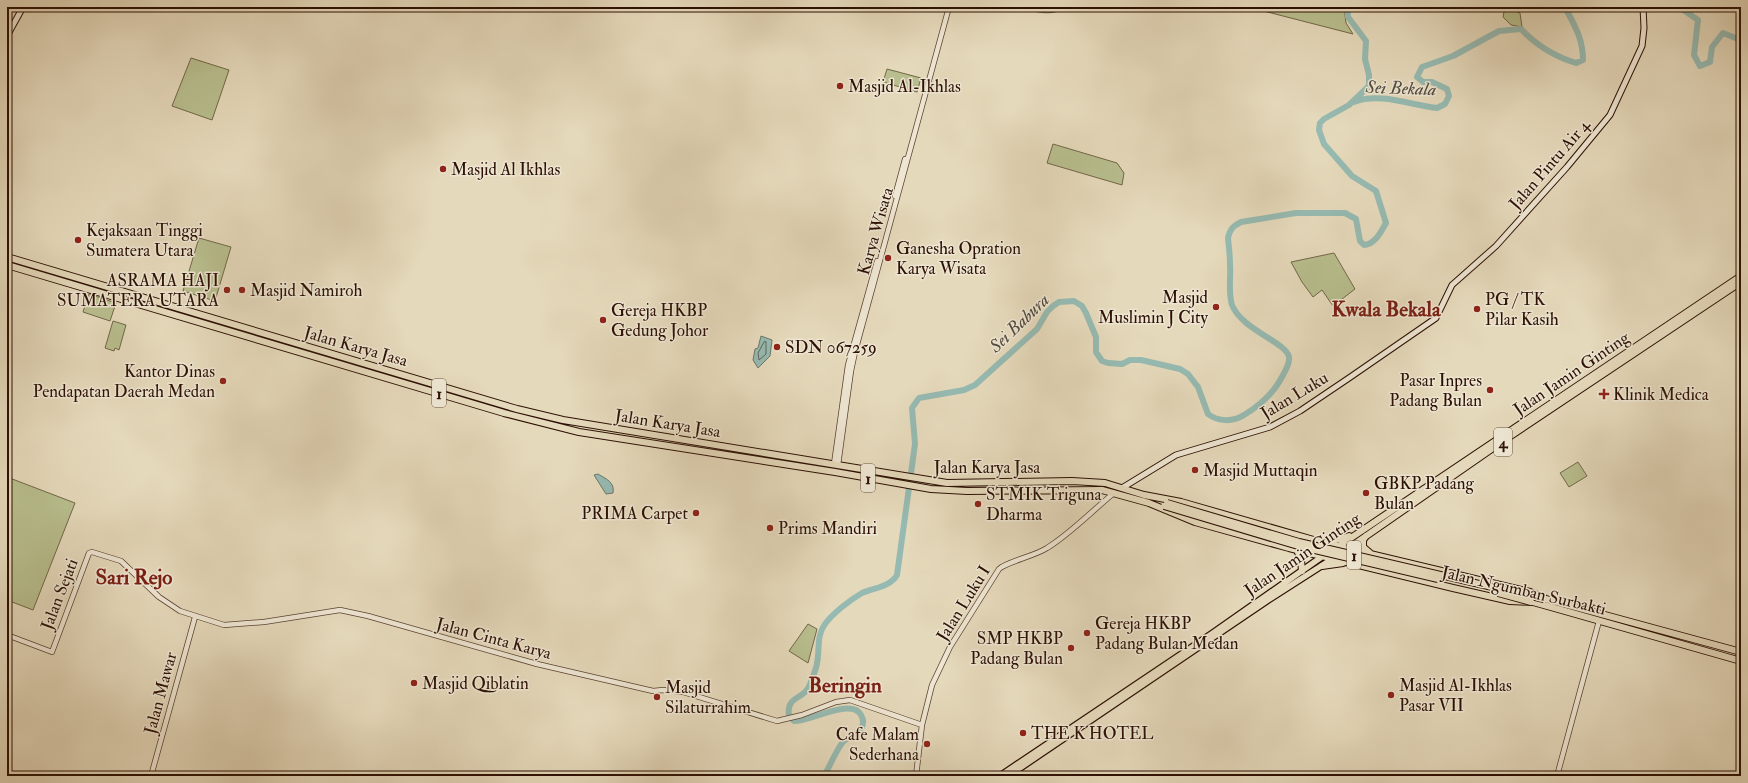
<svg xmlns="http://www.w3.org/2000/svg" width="1748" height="783" viewBox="0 0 1748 783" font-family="'IM FELL Double Pica',serif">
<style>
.green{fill:#b8be8e;stroke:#726748}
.water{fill:#96bab1;stroke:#6c766b}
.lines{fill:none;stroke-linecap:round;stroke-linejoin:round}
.shore{stroke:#61655a;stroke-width:1}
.river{stroke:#96bab1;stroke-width:6}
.tertiary-casing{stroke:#5a4231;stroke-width:6}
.secondary-casing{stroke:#2c1003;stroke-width:7}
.primary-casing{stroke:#2c1003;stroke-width:8}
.trunk-casing{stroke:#2c1003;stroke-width:8}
.tertiary{stroke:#eee6d3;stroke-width:4.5}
.secondary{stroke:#eee6d3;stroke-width:5}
.primary{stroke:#e5d9bb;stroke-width:5.5}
.trunk{stroke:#e5d9bb;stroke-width:6}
.trunk-bridge-casing{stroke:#2c1003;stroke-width:8;stroke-linecap:butt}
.trunk-bridge{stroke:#e5d9bb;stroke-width:6}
.poi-dot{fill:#8f2418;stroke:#eee6d3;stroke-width:1.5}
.labels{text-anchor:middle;stroke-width:3;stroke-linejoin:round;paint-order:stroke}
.shield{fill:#eee6d3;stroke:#665041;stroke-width:1}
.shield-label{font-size:16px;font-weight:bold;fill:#2c1003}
.poi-label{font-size:17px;fill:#2c1003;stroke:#eee6d3;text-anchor:start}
.street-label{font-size:17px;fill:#2c1003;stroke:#eee6d3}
.water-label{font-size:18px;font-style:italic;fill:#514c40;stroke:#eee6d3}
.district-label{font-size:21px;font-weight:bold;fill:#7a1f14;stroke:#eee6d3}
</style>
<rect width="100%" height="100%" fill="#e5d9bb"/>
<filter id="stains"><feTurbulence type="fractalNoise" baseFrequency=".005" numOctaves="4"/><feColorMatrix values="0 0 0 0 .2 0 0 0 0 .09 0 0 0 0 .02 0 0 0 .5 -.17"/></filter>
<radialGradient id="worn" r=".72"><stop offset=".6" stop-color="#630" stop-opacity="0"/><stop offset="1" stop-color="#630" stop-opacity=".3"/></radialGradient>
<!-- green -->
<path class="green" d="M1019,7H1067C1051,17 1036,12 1019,7Z
M1248,7H1344L1346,23L1353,34Z
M1505,7H1516L1515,11L1520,13L1522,27L1511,25L1503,17Z
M191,58L229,70L212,120L172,106Z
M887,69L921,78L917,92L883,82Z
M1053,144L1117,163L1124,173L1122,185L1047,163Z
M199,238L231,247L215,301L183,291Z
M1334,253L1355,289L1333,306L1322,290L1313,297L1302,282L1291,262Z
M89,294L116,303L110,321L83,312Z
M113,321L126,325L119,350L115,348L114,351L105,348Z
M1578,462L1587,476L1569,487L1560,473Z
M7,477L75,503L33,610L7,600Z
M808,624L817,629L808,663L789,651Z"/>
<!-- water -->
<path class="water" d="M761,336L772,340L770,356L758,368L753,360L755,349L758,348Z
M598,474C606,479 615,482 613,493L606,494L594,475Z"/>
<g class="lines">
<!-- shore -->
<path class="shore" d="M766,342V354L759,360L758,353L764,342Z"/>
<!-- river -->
<path class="river" d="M1679,7L1698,20L1694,55L1700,66L1710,62L1712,47L1723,33L1738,39L1741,43
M1354,102C1379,92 1411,105 1437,108L1445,104L1449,96L1447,89L1432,82H1423L1417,77L1422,67L1453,56L1499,31L1521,29C1536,45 1556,57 1576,63L1583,60C1583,40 1576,28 1567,11L1568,7
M824,776C829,768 838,746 844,741C850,736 857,737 861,729C864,724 864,720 861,715C852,697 809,722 794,721L789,716C786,696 803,699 808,688C810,686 817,666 817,663C820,650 816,636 825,624C833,613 850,600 862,593C874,588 890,587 897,575L915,444L912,408L919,398L964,390L975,385L1037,329L1047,312L1053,306L1059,302L1074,301L1082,306L1086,313L1096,337V352L1102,361L1108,363L1122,364L1130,360H1141L1180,369L1188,374L1198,387L1208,414C1218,422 1233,422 1244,415C1259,406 1274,392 1282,377C1285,371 1290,364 1289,357C1286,342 1242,330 1232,305C1228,293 1231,278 1230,265C1230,256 1229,247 1228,238C1230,229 1233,226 1241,222L1296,213H1345L1356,219L1360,241L1364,245C1375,244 1381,232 1386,223L1376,191L1352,176L1324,144L1319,130L1320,123L1324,119L1349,105L1369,86V75L1365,59L1366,41L1348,17L1347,7"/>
<!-- tertiary casing -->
<g class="tertiary-casing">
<path id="tertiary" d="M895,196L905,159
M834,464L848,365L877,261
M838,465L851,371L855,352L949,7
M7,635L52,652L89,553L92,552L121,561L159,597L180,611L224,625L264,622L340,610L368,616L537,664L653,691L663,690L683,692L777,721L802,715L836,702L850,700L922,725
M151,776L195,617
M916,776L922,725L932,685L950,647L999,569C1006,562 1035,556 1047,548C1070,534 1093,510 1114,493
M1557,776L1599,621"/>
</g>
<!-- secondary casing -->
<g class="secondary-casing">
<path id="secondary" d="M7,36L23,7
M1122,488L1176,455L1270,427L1300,411L1349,378L1436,318L1452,285L1496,246L1567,167L1610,115L1642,46L1644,28L1643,7"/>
</g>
<!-- primary casing -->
<g class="primary-casing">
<path id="primary" d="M1000,776L1213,633L1323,556
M1008,776L1268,600L1332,559"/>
</g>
<!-- trunk casing -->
<g class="trunk-casing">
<path id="trunk" d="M7,257L517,409L563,420L947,483L1072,481L1105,483L1144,495L1181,502L1324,543L1530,592L1546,599L1741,652
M7,265L504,413L579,432L835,472L931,489L967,491L1102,490L1149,503L1195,522L1289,548L1453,588L1510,601L1533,602L1551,607L1741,661
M1366,536L1363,540V547L1370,553
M1327,543L1349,536
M1336,548L1741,276
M1297,550L1301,560L1302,571
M1346,550L1506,439L1741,282
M1322,566L1343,563"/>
</g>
<!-- tertiary -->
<use href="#tertiary" class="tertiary"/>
<!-- secondary -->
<use href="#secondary" class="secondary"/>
<!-- primary -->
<use href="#primary" class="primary"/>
<!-- trunk -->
<use href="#trunk" class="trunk"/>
<!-- trunk-bridge casing -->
<g class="trunk-bridge-casing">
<path id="trunk-bridge" d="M1167,503L1299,542L1544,599
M1164,506L1298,546L1438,579
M1498,593L1531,602"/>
</g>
<!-- trunk-bridge -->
<use href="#trunk-bridge" class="trunk-bridge"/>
</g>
<!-- markers -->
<g class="poi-dot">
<circle cx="840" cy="86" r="4"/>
<circle cx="443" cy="169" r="4"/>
<circle cx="78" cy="240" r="4"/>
<circle cx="888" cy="258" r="4"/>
<circle cx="227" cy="290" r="4"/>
<circle cx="242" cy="290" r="4"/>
<circle cx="1216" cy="307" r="4"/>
<circle cx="1477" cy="309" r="4"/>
<circle cx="603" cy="320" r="4"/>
<circle cx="777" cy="347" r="4"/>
<circle cx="223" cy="381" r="4"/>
<circle cx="1490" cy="390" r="4"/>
<path d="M1602 388h4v4h4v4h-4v4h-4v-4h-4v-4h4z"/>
<circle cx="1195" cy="470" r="4"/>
<circle cx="1366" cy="493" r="4"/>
<circle cx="978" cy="504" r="4"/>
<circle cx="696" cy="513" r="4"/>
<circle cx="770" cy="528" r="4"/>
<circle cx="1087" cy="633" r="4"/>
<circle cx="1071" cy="648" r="4"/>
<circle cx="414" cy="683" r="4"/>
<circle cx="1391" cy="695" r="4"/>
<circle cx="657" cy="697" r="4"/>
<circle cx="1023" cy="733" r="4"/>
<circle cx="927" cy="744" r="4"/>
</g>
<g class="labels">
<!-- shield labels -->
<g class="shield">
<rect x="432" y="379" width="14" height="28" rx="3"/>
<rect x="1494" y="428" width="18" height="28" rx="3"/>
<rect x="861" y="464" width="14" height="28" rx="3"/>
<rect x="1347" y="541" width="14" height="28" rx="3"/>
</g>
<g class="shield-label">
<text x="439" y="399">1</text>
<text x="1503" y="448">4</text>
<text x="868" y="484">1</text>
<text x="1354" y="561">1</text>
</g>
<!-- poi labels -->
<g class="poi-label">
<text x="848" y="92">Masjid Al-Ikhlas</text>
<text x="451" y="175">Masjid Al Ikhlas</text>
<text x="86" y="236">Kejaksaan Tinggi<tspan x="86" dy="20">Sumatera Utara</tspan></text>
<text x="896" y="254">Ganesha Opration<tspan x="896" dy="20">Karya Wisata</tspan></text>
<text x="219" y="286" text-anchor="end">ASRAMA HAJI<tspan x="219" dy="20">SUMATERA UTARA</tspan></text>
<text x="250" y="296">Masjid Namiroh</text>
<text x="1208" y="303" text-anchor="end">Masjid<tspan x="1208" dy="20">Muslimin J City</tspan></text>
<text x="1485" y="305">PG / TK<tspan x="1485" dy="20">Pilar Kasih</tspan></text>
<text x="611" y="316">Gereja HKBP<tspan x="611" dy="20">Gedung Johor</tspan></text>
<text x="785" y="353">SDN 067259</text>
<text x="215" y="377" text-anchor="end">Kantor Dinas<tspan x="215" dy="20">Pendapatan Daerah Medan</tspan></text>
<text x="1482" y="386" text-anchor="end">Pasar Inpres<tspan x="1482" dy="20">Padang Bulan</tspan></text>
<text x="1613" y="400">Klinik Medica</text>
<text x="1203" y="476">Masjid Muttaqin</text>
<text x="1374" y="489">GBKP Padang<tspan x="1374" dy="20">Bulan</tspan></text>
<text x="986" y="500">STMIK Triguna<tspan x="986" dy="20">Dharma</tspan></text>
<text x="688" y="519" text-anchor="end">PRIMA Carpet</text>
<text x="778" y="534">Prims Mandiri</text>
<text x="1095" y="629">Gereja HKBP<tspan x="1095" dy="20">Padang Bulan Medan</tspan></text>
<text x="1063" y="644" text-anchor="end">SMP HKBP<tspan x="1063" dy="20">Padang Bulan</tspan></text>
<text x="422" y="689">Masjid Qiblatin</text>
<text x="1399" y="691">Masjid Al-Ikhlas<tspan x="1399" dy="20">Pasar VII</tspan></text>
<text x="665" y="693">Masjid<tspan x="665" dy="20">Silaturrahim</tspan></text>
<text x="1031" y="739">THE K HOTEL</text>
<text x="919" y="740" text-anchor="end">Cafe Malam<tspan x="919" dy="20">Sederhana</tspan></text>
</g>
<!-- street labels -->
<g class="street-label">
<text transform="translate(1549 164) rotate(-49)" y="6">Jalan Pintu Air 4</text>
<text transform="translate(875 231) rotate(-74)" y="6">Karya Wisata</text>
<text transform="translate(356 346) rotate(16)" y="6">Jalan Karya Jasa</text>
<text transform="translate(1571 373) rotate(-34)" y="6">Jalan Jamin Ginting</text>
<text transform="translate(1294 395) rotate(-31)" y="6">Jalan Luku</text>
<text transform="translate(668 423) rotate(9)" y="6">Jalan Karya Jasa</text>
<text x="987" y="473">Jalan Karya Jasa</text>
<text transform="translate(1302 554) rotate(-34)" y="6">Jalan Jamin Ginting</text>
<text transform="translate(1524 590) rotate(13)" y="6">Jalan Ngumban Surbakti</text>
<text transform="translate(59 594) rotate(-69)" y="6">Jalan Sejati</text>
<text transform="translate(963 603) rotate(-58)" y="6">Jalan Luku I</text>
<text transform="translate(494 638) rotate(15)" y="6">Jalan Cinta Karya</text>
<text transform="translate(160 693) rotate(-75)" y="6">Jalan Mawar</text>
</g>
<!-- water labels -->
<g class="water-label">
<text transform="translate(1401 88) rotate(2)" y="6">Sei Bekala</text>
<text transform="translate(1019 323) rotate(-44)" y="6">Sei Babura</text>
</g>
<!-- district labels -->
<g class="district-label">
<text x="1386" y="316">Kwala Bekala</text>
<text x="134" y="584">Sari Rejo</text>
<text x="845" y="692">Beringin</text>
</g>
</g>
<!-- margin -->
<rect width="1748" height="783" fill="none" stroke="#e5d9bb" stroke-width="24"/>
<rect x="8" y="8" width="1732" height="767" fill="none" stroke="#2c1003" stroke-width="2"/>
<rect x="12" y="12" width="1724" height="759" fill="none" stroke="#2c1003"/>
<rect width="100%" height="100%" filter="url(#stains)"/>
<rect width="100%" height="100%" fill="url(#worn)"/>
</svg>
